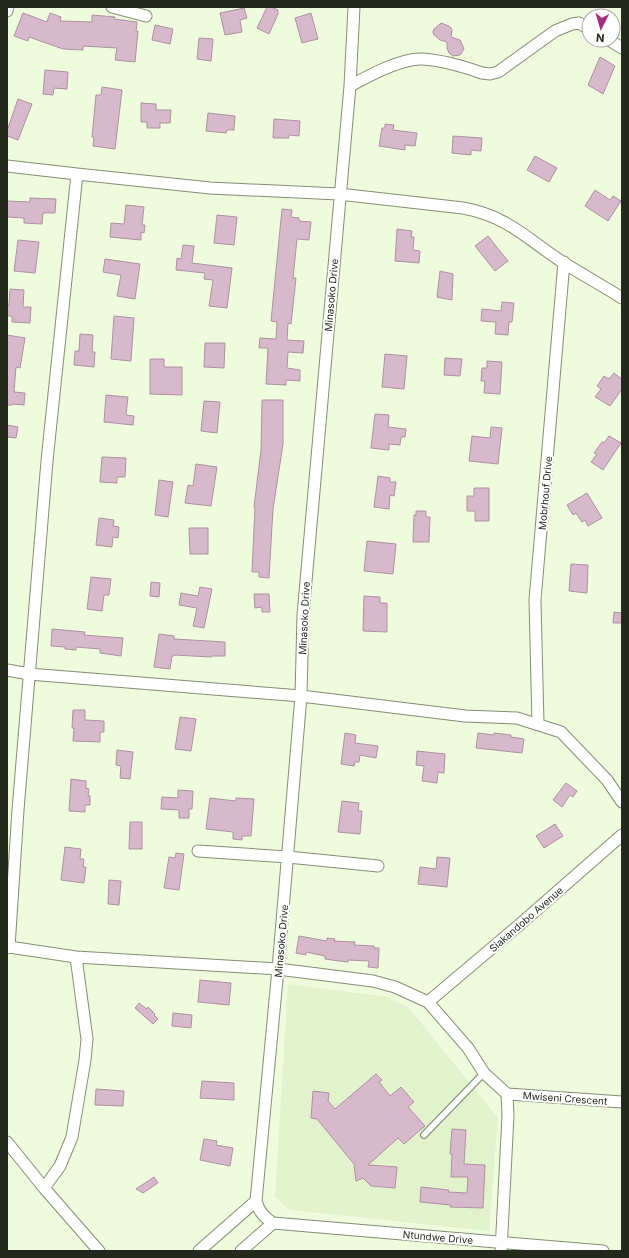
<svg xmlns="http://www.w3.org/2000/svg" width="629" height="1258" viewBox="0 0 629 1258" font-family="Inter,sans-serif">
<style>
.built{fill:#e2f2cd}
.building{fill:#d7b9cb;stroke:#ad91a2}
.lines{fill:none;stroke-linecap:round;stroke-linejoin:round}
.lane-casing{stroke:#838e73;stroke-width:8}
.street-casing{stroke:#838e73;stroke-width:13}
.lane{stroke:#fff;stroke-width:5.5}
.street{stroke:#fff;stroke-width:11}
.labels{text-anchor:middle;stroke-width:4;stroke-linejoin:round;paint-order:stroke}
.street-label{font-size:10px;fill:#24281d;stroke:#fff}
</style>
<rect width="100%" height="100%" fill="#effbdd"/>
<!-- built -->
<path class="built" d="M288,984L387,997L409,1008L498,1118L489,1231L290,1210L275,1197Z"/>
<!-- building -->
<path class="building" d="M267,7H271L278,10V14L269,34L257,28Z
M244,8L247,18L240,20L242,32L225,35L220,13Z
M23,13L47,22L50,13L61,17L60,21L92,22V15L115,17L114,19L137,22L136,31H138L135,62L115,60L117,48L83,46V50L63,49L29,37L28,41L14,36Z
M311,13L318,39L302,43L295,18Z
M441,23L449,26L452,29L451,37L460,40L462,44L464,49L460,55L453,56L449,53L447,48V42L440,40L434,35L433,32L434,29Z
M155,25L173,29L170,44L152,40Z
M199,38L213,39L211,61L197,59Z
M600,57L615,66L603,94L588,85Z
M45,70L68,72L67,89L54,88L53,95L43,94Z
M102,87L122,90L115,149L93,146L94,137H92L96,95H101Z
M18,99L32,104L18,140L7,136V131Z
M141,103L156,104V110H171L170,123H160V128H147V122H141Z
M208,113L235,116L234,130H227L226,133L206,131Z
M274,119L300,121L299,136L289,135V138H273Z
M385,124L394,125L393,130L417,133L415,146L405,145V150L379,146L382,128H385Z
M453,136L482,138L481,151L471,150V155L452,153Z
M535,156L557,168L549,182L527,170Z
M595,190L610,200L613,196L621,201L608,221L585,206Z
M30,198L56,199L55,213H43L42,224L24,223V218L7,217V201L30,202Z
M126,205L144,207L142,225H145L144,233L141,232V240L110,237L111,223L124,224Z
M282,209L292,210L291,217L299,218V221L311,222L309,240L297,239L293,278H296L291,324L288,323L287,340L304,341L303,353L288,352L287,368L300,370V381L286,380V385L266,384L268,348H259L260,338L276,339L277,322L271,321Z
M217,215L237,217L234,245L214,243Z
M397,229L412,231L411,237H414L413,250L420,251L419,263L395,261Z
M488,236L508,261L495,271L475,246Z
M18,240L39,242L35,273L14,271Z
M183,245L194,246L192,263L232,268L227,308L209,306L213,280L204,279L205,273L176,270L177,258L181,259Z
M105,259L140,264L135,299L117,296L121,275L103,272Z
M440,271L453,274L452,300L437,297Z
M10,289L24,290L23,307H31L30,323L12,322V316H7V305H9Z
M502,302L514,303L512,322H509L508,335L495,334L496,322L481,321L482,309L501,311Z
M114,316L134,318L131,361L111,359Z
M80,334L93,335L92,352H95L94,367L74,365L75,351H79Z
M7,335L25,338L20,368L16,367L14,392L25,393L24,405L12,404V405H7Z
M205,343H225L224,368L204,367Z
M385,354L407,356L404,389L382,387Z
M445,358L462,359L460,376L444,375Z
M150,359H164V367H182V395L150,394Z
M487,361L502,362L500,394L484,393L485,381H481L482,368H487Z
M614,373L622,379V389L610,406L595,397L601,389L597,386L604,376L609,379Z
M106,395L128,397L126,415L134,416L133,425L104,422Z
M262,400H283V444L273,509L269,578L259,577V572H252L255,507H254L261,450Z
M204,401L220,402L217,433L201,431Z
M375,414L389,415L388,427L406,429L405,437H401L400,445L389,444V450L371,448Z
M7,425L18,427L16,438L7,437Z
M491,427L502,428L498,464L469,461L472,436L490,438Z
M609,436L621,443L603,470L591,462L597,454L594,453L602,442L604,443Z
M102,457L126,458L125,477H117V483L100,482Z
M196,464L217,467L211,506L185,503L188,485L193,486Z
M378,476L390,478V482H396L394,496L390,495L389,509L374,507Z
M159,480L173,482L168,517L155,515Z
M474,488H489V521H475V511H467V496H474Z
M587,493L602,518L588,526L585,520L582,522L576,513L573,515L567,505Z
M416,511H426V517H430L429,542H413L414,515H416Z
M99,518L114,520L113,526L119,527L118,538L113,537L112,547L96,545Z
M189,528H208V554H190Z
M367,541L396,544L393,574L364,571Z
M571,564L588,565L587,593L569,591Z
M91,577L111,579L109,595H104L102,611L87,609Z
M151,582L160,583L159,597L150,596Z
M200,587L212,589L204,628L193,626L197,608L179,605L181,593L198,596Z
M254,594H269L270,612H262V607L255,608Z
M364,596L380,597V603H387V632L363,631Z
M614,612L622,613V623H613Z
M52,629L85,632L84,635L123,638L121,656L100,653V649L76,647V650L65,649V647L51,646Z
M159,634L174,636V639L225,642V656H212L211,657L174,655V656H172L170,669L154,667Z
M73,710H85V720L104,721V732H100V742L73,741L74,728H72Z
M180,717L196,719L191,751L175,749Z
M345,733L356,735L355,743L378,746L376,758L360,755L359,762H355L354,766L341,764Z
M478,733L494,735V733L511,735V737L524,739L522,753L476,748Z
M117,750L133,752L130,779L120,778L121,766L116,765Z
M417,751L445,754L444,773L438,772L437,783L422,781L424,766L416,765Z
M71,779L86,781V788L89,789L88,796H90V805H85V812L69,811Z
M566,783L577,791L573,797L570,795L562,807L553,800Z
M178,790L193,791L192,809H189V818H179V810L161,809L162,797L178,798Z
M210,798L236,801V798L254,799L251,836H242V840L233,839V832L206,829Z
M342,801L359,803L358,811H362L360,834L338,832Z
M130,822H142V849H129Z
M555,824L563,836L544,848L536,836Z
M65,847L81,849L80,859H84L83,867H86L84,883L61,880Z
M176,853L184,854L179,890L164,888L169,857L175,858Z
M437,857L450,858L447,887L418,884L420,867L436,869Z
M109,880L121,881L119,905L108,904Z
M299,936L327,941V938L335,939L334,941L355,942L354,945L374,946V948H379L378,968L368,967L369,961L348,960V962L339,961L325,959V956L306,952V955L296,953Z
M200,980L231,983L229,1005L198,1002Z
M139,1003L147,1009L148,1007L155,1014L154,1015L158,1019L153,1024L135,1008Z
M173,1013L192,1015L191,1028L172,1026Z
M376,1074L382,1080L379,1082L390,1096L401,1087L414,1102L408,1107L425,1126L404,1144L398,1138L368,1165L397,1167L395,1188L371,1186L363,1178L356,1181L354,1164L317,1119L311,1118L313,1091L329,1093L328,1101L335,1109Z
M202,1081L234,1083V1100L200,1098Z
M96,1089L124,1091L123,1106L95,1105Z
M452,1129L466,1130L464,1164L485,1165L483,1208L450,1207L451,1205L420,1202L421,1187L449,1190L448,1192L467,1193L468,1177H451L452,1154H450Z
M204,1139L217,1141L216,1145L233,1148L230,1166L200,1160Z
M154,1177L158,1183L143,1193L136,1189Z"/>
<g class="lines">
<!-- lane casing -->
<g class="lane-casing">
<path id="lane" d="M424,1135L484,1073"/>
</g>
<!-- street casing -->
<g class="street-casing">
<path id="street" d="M112,7L146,16
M354,7L350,86L303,615L301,696L278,969L256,1201C259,1212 264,1217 273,1223L603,1251
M7,11L8,7
M609,40L622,48
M350,86C368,76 401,58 422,59C441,60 465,67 482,73L490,74L498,72L555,31L572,24L579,23L589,29
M7,166L77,174
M7,670L29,674L301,696L465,716L517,718L561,732L607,780L622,802
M538,724L535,600L564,262
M198,851L288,857L378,866
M9,947L76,957L278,969L373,981L395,987L428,1002L468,1048L484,1073L507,1094L508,1116L501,1251
M7,948L9,947L18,810L47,461L77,174L210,188L339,194L463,208C508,216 528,240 564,263C583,275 603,286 622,298
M428,1002L518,926L622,835
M507,1094L622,1102
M7,1142L44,1188L99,1251
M44,1188L60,1166L72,1137L85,1060L87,1039L76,957
M199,1251L256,1201
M241,1251L273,1223"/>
</g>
<!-- lane -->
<use href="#lane" class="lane"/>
<!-- street -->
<use href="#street" class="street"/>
</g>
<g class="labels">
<!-- street labels -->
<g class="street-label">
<text transform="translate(331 295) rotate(-85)" y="4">Minasoko Drive</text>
<text transform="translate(545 493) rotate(-85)" y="4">Mobrhouf Drive</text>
<text transform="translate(304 618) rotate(-87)" y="4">Minasoko Drive</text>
<text transform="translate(526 919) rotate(-41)" y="4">Siakandobo Avenue</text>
<text transform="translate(281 941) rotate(-85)" y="4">Minasoko Drive</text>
<text transform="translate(565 1098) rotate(4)" y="4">Mwiseni Crescent</text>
<text transform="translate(438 1237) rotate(5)" y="4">Ntundwe Drive</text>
</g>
</g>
<!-- border -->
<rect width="629" height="1258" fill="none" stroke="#24281d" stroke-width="16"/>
<!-- north arrow -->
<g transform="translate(601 28) rotate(185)"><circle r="19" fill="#ffffff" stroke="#a7a9a5"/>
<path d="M0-3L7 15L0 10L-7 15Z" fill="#a42c83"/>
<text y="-6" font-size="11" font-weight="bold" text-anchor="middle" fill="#24281d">N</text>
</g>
</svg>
